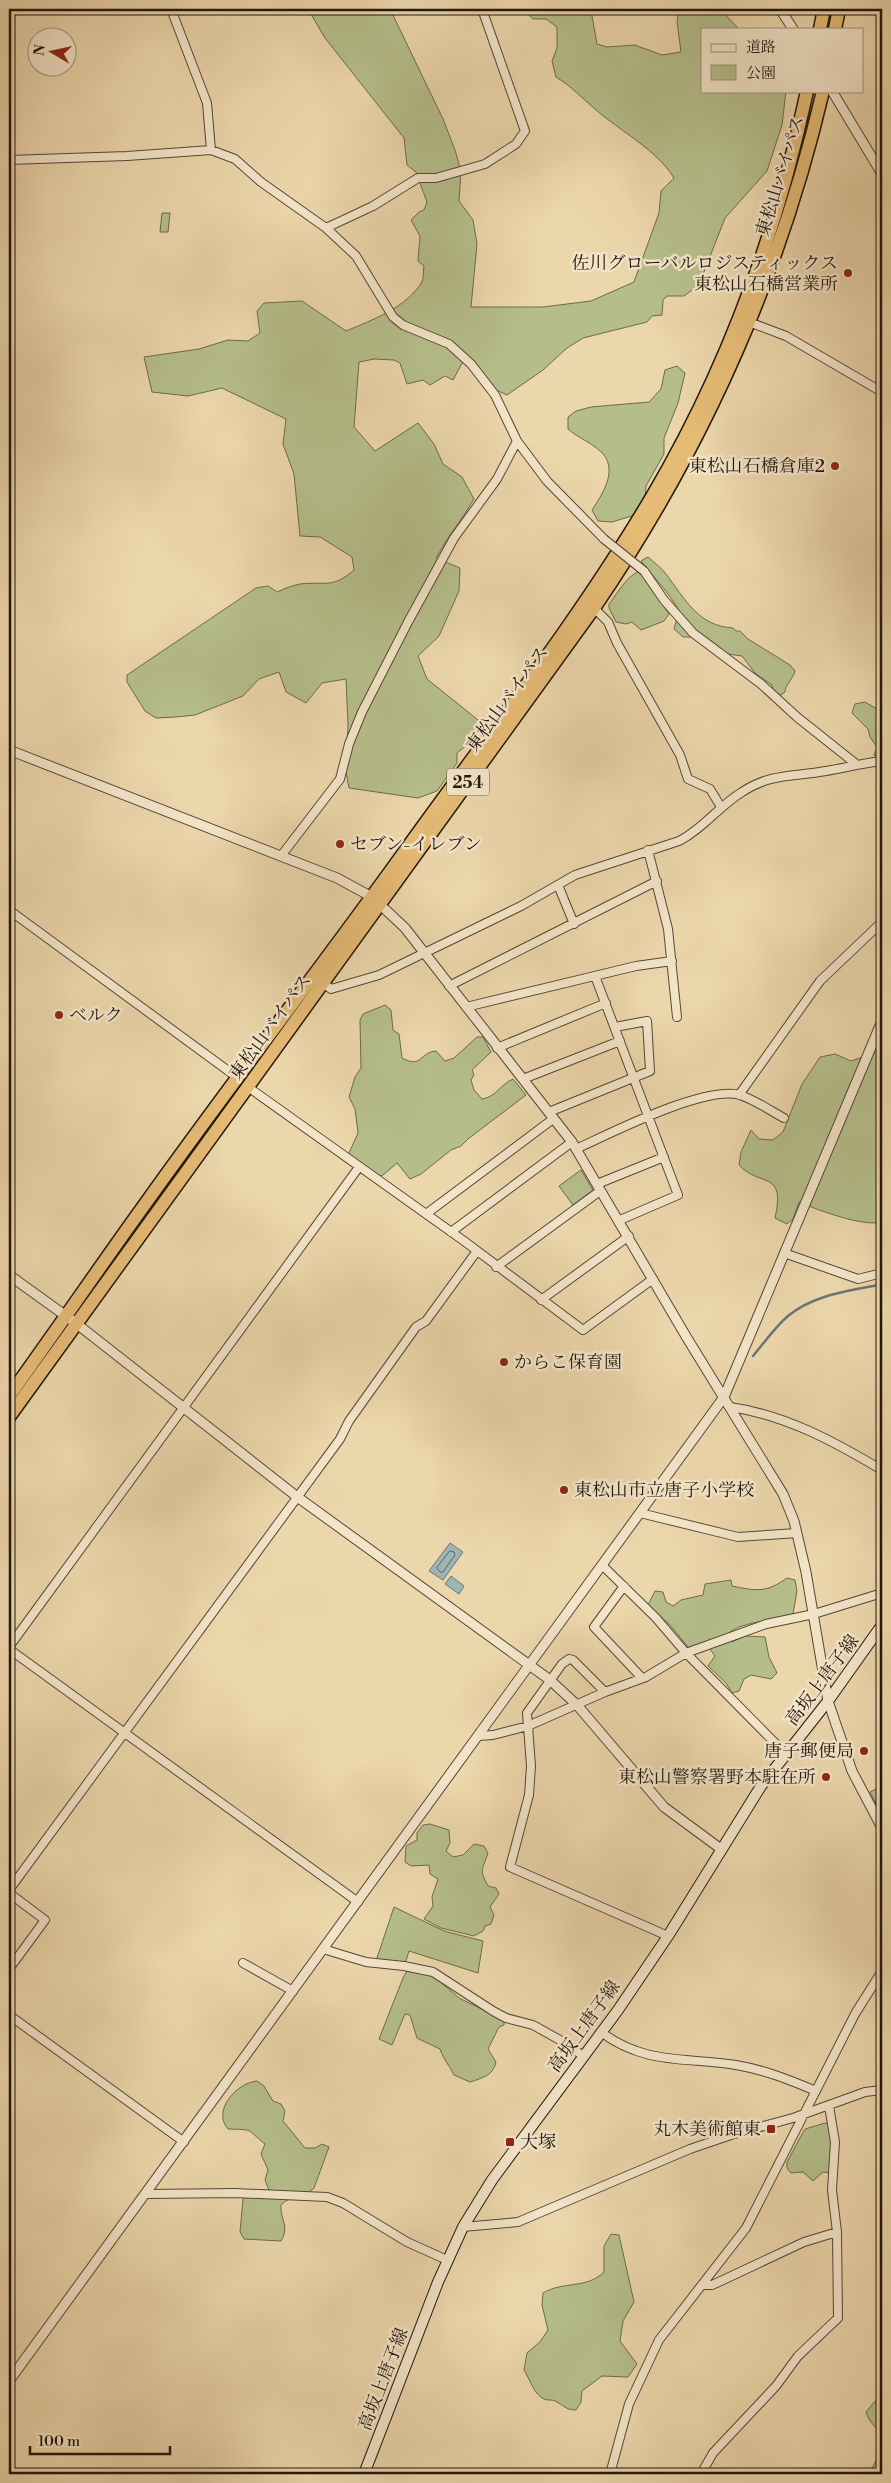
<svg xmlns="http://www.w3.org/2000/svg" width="891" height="2483" viewBox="0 0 891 2483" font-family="'Libre Bodoni','Noto Serif JP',serif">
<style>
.green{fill:#b5be8b;stroke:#6b6a4d}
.water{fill:#9db6b5;stroke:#6b7673}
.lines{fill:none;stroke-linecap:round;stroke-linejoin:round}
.shore{stroke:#5f6662;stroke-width:1}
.stream{stroke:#6b7673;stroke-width:2.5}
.minor-casing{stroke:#544736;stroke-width:10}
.tertiary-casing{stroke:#544736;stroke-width:11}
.secondary-casing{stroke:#21170f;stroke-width:12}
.trunk-casing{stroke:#21170f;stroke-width:15}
.minor{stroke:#f3e4c8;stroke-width:8}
.tertiary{stroke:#f3e4c8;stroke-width:9}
.secondary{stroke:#f3e4c8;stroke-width:10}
.trunk{stroke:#e6bb76;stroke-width:12}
.minor-bridge-casing{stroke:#544736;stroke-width:10;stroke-linecap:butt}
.minor-bridge{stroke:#f3e4c8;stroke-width:8}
.poi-dot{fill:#8f2418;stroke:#f3e4c8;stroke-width:2}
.labels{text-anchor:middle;stroke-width:5;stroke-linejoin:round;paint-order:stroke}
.shield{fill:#f3e4c8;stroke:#605446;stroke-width:1}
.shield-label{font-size:16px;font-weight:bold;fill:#21170f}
.street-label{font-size:18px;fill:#21170f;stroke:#f3e4c8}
.poi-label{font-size:18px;fill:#21170f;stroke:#f3e4c8;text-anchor:end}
</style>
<rect width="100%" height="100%" fill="#ecd6ab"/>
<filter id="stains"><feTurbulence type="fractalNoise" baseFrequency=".004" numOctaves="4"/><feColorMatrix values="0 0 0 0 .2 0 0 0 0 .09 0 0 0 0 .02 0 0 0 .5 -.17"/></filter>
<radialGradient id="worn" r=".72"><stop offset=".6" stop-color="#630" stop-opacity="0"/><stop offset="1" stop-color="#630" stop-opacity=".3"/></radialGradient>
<!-- green -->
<path class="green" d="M308,9H390L443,119L455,150L461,171L459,201L473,220L477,244L471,307H543L591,301L634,282L659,213L661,191L674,178C657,150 620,131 595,109C582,98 571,86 556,77L552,61L557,48V27L546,19H533L522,9H588L592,16L597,44L607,47L635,45L662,55L681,52L677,22L679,9H720L739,29H702V91H786L782,125L767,171L725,218L702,277L695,288L684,296H667L663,300L662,315L652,316L647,322L583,338L567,348L543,370L507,395L496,390L482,372L466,356L453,380L445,376L430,385L423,380L407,384L400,363L394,360L374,359L359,362L354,427L375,451L418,423L434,444L443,464L462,477L474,499C462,520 447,537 436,558L460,568L459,591L439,636L418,656L427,679L483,724L472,741L457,753V763L437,791L418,798L349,788L346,772L348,725L346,679L322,683L306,703L286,692L279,672L259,679L243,696L195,715L176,717L156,718L145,711L127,682V675L256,588L268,586L277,592C284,589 293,585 300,584C326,581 332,589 354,570L352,557L320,537L300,536L294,474L283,444L286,419L222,388L188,396L152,392L144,357L199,349L228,340L248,341L260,333L257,311L264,303L302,301L346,331C372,320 406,308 422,282C424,278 423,271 424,266L418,261L420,236L411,220L419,212L424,210L427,202L416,172L407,165L404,138L325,38Z
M162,213H170L168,232H160Z
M677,366L685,373L678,403L664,438V454L646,486L645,500L635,515L612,522L598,521L592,510C602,495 617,472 604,455C595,444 578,438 568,429V417L576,411L591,407L649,402L661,389L665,370Z
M648,557C654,563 661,567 666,574C685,599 698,626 733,628L736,631H740L748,639L790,665L795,671C793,679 785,685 785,692L781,695L774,692L772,685L755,673L742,656L728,654L706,637H683L674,629L679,611C669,592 654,578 641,561Z
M640,571L669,614L664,621L641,630L632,622L626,624L616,622L609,608V604C618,593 626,576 640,571Z
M865,702L882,712V761L874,755L877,747L870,737L868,729L852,713L855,704Z
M385,1005L391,1010L393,1030L399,1034L402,1058C422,1069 420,1052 436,1051L445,1061L454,1058L477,1037H483L491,1052L472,1070L474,1075L471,1080L474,1090L482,1099C496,1097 501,1084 513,1079L526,1095L468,1139L461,1146L451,1150L421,1174L410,1179L397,1163L383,1175L378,1176L350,1156L349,1153L358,1133L355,1109L349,1097L355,1077L361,1068L360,1020L363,1014Z
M882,1036V1221C868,1229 815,1209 799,1202L793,1219L787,1224L775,1218C786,1169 760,1188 739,1165L741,1152L751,1130L759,1139L773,1140L783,1132L802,1084L820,1057L835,1054L851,1061L878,1052Z
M581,1170L593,1190L573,1205L559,1186Z
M787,1578L795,1580L797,1591L793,1614C777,1620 742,1622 730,1632L732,1642L745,1636L765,1637L769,1657L777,1673L771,1679L751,1675L744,1679L739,1691L732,1693L726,1683L708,1666L715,1656L705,1642L689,1648L670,1625L648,1605L655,1591L663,1592L666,1602L673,1606L681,1600L703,1595L705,1584L731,1580L732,1586C757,1591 766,1593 787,1578Z
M882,1786V1815L870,1792Z
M430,1824L449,1830L450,1843L446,1851L453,1857L463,1855L474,1844L484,1846L488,1853C482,1871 479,1869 488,1886L496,1888L499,1894L490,1907L494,1915L491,1924L485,1926L483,1931L474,1936L441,1928L424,1919L433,1906L432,1897L438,1879L430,1874L429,1865L411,1866L405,1862L406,1846L417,1840V1833L423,1825Z
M394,1907L444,1931L483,1941L478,1973L409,1951L405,1964L376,1961Z
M415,1970L430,1973L459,1998L504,2020V2025L499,2027L488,2049L496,2062C493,2076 482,2078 470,2082L454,2075C450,2066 443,2059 440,2049L417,2038L410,2015L405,2014L392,2045L379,2039L403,1978L407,1971Z
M257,2081L264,2086L273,2101L281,2104L285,2111L283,2121L305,2148H315L322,2144L329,2147L314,2188C304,2198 290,2195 281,2205C280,2220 290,2226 281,2241L244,2239L240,2232L243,2199L249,2195L264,2197L269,2190L265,2180L268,2170L261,2154L265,2144C245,2128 255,2130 228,2129C212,2111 236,2083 257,2081Z
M825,2123L828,2124L833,2141L830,2173L823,2172L813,2181L803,2172L791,2173L787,2168V2162L801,2136L805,2129Z
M611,2234L619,2235L634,2302L623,2321L620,2341L637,2364L628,2377L602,2376L582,2391L581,2402L576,2410C565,2410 564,2405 555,2401C552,2399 547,2401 544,2399C534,2395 530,2379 524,2370L527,2353L540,2342L548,2330L542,2305L543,2293C563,2281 587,2289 604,2272V2246Z
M882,2393V2437C877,2427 869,2423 866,2412Z
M882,2449V2474H869Z
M480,2469L493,2474H464Z"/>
<!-- water -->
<path class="water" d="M450,1543L463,1552L443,1580L429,1571Z
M451,1576L464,1586L459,1594L445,1584Z"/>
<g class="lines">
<!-- shore -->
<path class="shore" d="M450,1551L454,1552L455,1555L443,1572H440L437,1568Z"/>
<!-- stream -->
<path class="stream" d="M753,1356C764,1343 775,1327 788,1316C814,1294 851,1291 882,1284"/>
<!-- minor casing -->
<g class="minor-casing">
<path id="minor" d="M211,150L235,159L261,182L326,228L356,256L393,317L403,325L449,344L471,364L495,395L517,441L547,481L604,539
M9,160L127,156L211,150L207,103L171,9
M326,228L373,206L418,178H436L485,164L516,144L525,131L482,9
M749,322L786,336L882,392
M644,571L664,600L693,633L761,684L797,717L856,764
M594,608L608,622L617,643L680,755L688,779L710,789L721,807
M648,850L668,929L677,1017
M281,856L340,779L349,744L362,712L408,622L454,538L497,479L517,441
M558,885L574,924
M9,910L238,1078
M595,976L678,1195L620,1220
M323,983L331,989L379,975L521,906L575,875L679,841C703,829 719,806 742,792C771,773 793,777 826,771C845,768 863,763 882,761
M449,986L657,881
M466,1007L636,966L672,961
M497,1048L606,1003
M523,1079L620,1041
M248,1087L464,1241L583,1330L653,1279
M739,1095L820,981L882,922
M549,1112L650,1071L647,1021L615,1027
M576,1149C611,1133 705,1085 740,1095C755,1100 771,1111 784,1118
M597,1184L664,1157
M426,1214L553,1119
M451,1232L572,1142
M784,1253L858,1279L882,1273
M496,1267L600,1191
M541,1300L629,1236
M730,1407C786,1415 835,1442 882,1470
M640,1513L738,1537L797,1533
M602,1565L656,1618L686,1653L786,1754
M624,1586L594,1627L642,1678
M9,1647L359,1167
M9,1649L358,1902
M605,1692L573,1660L569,1659L562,1664L527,1713L531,1766L529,1795L510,1867L668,1936
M478,1736L493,1735L528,1726L605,1692L646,1677L686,1653L766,1624L814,1614L882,1593
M9,1890L340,1439L349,1421L416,1327L426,1321L477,1251
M9,1893L45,1920L9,1969
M323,1949L366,1962L404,1966L433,1972L493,2011L506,2018L533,2025L567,2044L583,2056
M243,1963L293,1991
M9,2015L184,2142
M601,2032C645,2065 685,2057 736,2065C765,2070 790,2080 816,2091
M146,2194L235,2193L327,2197L343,2203L407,2242L447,2260
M463,2227L518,2222L690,2149L731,2135L793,2118L865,2092L882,2090
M703,2285H712L723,2280L804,2242L837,2232L832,2190L835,2142L829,2106
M610,2474L629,2404L659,2340L746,2228L855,2014L882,1971
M701,2474L713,2453L776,2386L798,2356L838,2318L837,2232"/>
</g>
<!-- tertiary casing -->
<g class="tertiary-casing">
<path id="tertiary" d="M780,9L793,29
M832,91L882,174
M9,750L337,878L372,897L405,928L572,1142L687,1338L783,1494L794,1521L806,1572L828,1701L852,1771L882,1828
M9,1275L77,1324L296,1496L550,1680L577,1705L664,1807L721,1849
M9,2381L724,1397L882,1021"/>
</g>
<!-- secondary casing -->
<g class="secondary-casing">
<path id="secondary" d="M364,2474L438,2282L463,2227L492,2180L618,2010L668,1936L761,1786L828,1701L882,1625"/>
</g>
<!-- trunk casing -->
<g class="trunk-casing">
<path id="trunk" d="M820,29L824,9
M835,29L839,9
M9,1396C56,1331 101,1265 148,1200C232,1082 321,968 405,851C489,734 580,619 653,495C726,371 777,232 807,91
M9,1417L594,608C702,450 779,279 823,91"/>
</g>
<!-- minor -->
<use href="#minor" class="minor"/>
<!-- tertiary -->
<use href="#tertiary" class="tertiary"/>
<!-- secondary -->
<use href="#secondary" class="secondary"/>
<!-- trunk -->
<use href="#trunk" class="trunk"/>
<!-- minor-bridge casing -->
<g class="minor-bridge-casing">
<path id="minor-bridge" d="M604,539L644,571"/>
</g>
<!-- minor-bridge -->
<use href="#minor-bridge" class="minor-bridge"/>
</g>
<!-- markers -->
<g class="poi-dot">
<circle cx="848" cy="273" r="5"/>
<circle cx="835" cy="466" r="5"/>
<circle cx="340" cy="844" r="5"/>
<circle cx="59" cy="1015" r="5"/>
<circle cx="504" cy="1362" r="5"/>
<circle cx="564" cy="1490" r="5"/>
<circle cx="864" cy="1751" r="5"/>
<circle cx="826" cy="1777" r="5"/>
<rect x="766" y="2124" width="10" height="10" rx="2.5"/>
<rect x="505" y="2137" width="10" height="10" rx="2.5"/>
</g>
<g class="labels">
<!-- shield labels -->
<rect class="shield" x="447" y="768.5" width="42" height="27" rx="4"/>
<g class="shield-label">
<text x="468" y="788">254</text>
</g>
<!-- street labels -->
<g class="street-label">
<text transform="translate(780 176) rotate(-73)" y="6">東松山バイパス</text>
<text transform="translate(507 699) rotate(-54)" y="6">東松山バイパス</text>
<text transform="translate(270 1027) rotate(-54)" y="6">東松山バイパス</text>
<text transform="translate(822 1680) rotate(-53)" y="6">高坂上唐子線</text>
<text transform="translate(584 2026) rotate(-54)" y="6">高坂上唐子線</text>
<text transform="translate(383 2379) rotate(-69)" y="6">高坂上唐子線</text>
</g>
<!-- poi labels -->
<g class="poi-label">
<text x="838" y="269">佐川グローバルロジスティックス<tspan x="838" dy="21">東松山石橋営業所</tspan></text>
<text x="825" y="472">東松山石橋倉庫2</text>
<text x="350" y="850" text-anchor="start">セブン-イレブン</text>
<text x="69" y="1021" text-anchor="start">ベルク</text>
<text x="514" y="1368" text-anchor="start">からこ保育園</text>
<text x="574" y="1496" text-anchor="start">東松山市立唐子小学校</text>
<text x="854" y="1757">唐子郵便局</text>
<text x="816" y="1783">東松山警察署野本駐在所</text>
<text x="761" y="2135">丸木美術館東</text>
<text x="520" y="2148" text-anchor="start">大塚</text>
</g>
</g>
<!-- margin -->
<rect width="891" height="2483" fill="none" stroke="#ecd6ab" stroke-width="30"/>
<rect x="10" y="10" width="871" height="2463" fill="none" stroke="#21170f" stroke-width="2.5"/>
<rect x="15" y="15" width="861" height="2453" fill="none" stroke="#21170f"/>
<!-- legend -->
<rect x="701" y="28" width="162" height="65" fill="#f3e4c8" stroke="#9f927e"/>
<rect x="711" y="44" width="25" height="8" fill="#f3e4c8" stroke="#9f927e"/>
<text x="746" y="52" font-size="15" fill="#21170f">道路</text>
<rect x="711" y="65" width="25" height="15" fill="#b5be8b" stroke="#9f927e"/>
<text x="746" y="78" font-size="15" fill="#21170f">公園</text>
<!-- north arrow -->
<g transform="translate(52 52) rotate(279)"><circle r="24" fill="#f3e4c8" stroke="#9f927e"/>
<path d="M0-4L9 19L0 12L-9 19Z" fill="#8f2418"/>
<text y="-8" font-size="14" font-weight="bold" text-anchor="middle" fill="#21170f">N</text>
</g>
<!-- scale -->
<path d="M30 2446v8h140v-8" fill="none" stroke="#21170f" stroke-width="2.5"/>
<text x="38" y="2446" font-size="15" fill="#21170f" stroke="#f3e4c8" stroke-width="4" paint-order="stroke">100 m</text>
<rect width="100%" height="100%" filter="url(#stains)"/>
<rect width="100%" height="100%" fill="url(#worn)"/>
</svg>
